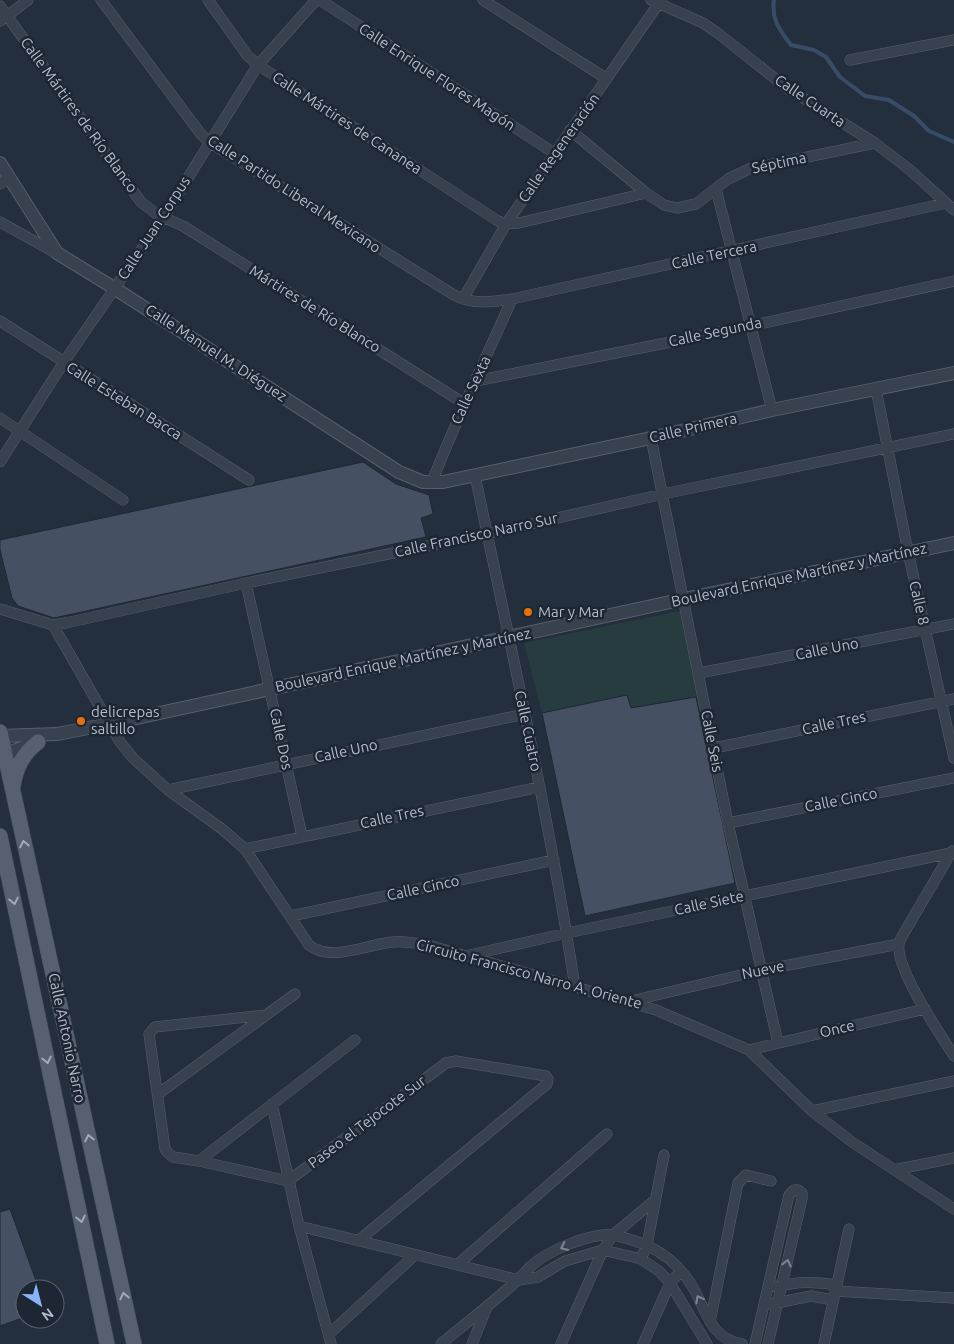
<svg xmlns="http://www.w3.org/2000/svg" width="954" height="1344" viewBox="0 0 954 1344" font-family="Ubuntu,sans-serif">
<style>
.green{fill:#263c3f}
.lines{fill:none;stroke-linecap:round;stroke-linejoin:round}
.stream{stroke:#394c67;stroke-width:4}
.building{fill:#455162;stroke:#1f2835}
.minor-casing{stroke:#565f6c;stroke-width:11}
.tertiary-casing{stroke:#565f6c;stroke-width:14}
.primary-casing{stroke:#414a57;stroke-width:16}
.minor{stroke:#38414e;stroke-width:10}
.tertiary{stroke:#38414e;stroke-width:12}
.primary{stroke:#56606e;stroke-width:15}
.oneway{stroke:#a1aab7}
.oneway2{stroke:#7c8592}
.food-dot{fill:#e8710a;stroke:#1d2633;stroke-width:2}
.labels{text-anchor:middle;stroke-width:5;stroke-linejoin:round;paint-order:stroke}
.street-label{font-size:15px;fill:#b4bcc9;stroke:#1d2633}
.poi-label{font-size:15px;fill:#b4bcc9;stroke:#1d2633;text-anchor:start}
</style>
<rect width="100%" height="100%" fill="#242f3e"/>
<!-- green -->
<path class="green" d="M680,611L699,696L631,708L627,695L542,713L524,643Z"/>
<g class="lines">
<!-- stream -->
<path class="stream" d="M774,0C771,20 780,30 791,45L814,50L826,57L840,77L865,96L889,100L914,116L929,131L954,142"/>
</g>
<!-- building -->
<path class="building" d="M363,462L396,484L429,495L433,514L421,518L426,537L54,618L18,606L12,598L0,550V540Z
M627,695L631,708L696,697L735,883L585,916L542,713Z
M10,1209L39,1289H25V1317L0,1326V1212Z"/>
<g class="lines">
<!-- minor casing -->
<g class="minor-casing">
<path id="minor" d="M101,0L200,133L209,142L454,295C475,305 489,302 512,299L946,203
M208,0L247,55L258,65L498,221L506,224L519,223L646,193
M320,0L554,153
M483,0L607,79
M651,0L703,23L719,34L787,88L875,143L910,170L954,210
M0,6L141,202L158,215L183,226L465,404
M0,21L28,0
M850,60L954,40
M570,130L646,193L664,205L677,208L696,204L728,179L749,169L875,143
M0,184L9,178
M716,189L772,410
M0,222L56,253
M463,299L506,224L661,0
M0,321L249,480
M476,381L750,326L954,281
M876,389L908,552L954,758
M0,418L123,500
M651,438L728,823L778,1043
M0,462L64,362L163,218L258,65L316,0
M475,475C510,646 549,815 575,987
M432,482C456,420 485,360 512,299
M246,583L302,836
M0,609L53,625L66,623L246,583L487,534L663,494L954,434
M53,625L120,742L133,758L168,790L222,829L245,849L309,945C331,963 367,944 393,942C405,941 416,943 428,945L656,1010L749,1050L812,1111L852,1142L954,1209
M699,673L954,624
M714,748L954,699
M168,790L525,714
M728,823L954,778
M245,849L540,787
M952,851L904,933C902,937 899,941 899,944C895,968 940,1034 954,1056
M291,916L554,860
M470,955L567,933L951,853
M631,1001L762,970L899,944
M266,1015L155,1027L149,1034L165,1149L168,1153L173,1157L199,1161L288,1181L446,1063L456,1061L546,1076L548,1079L547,1084L358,1241
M749,1050L925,1009
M158,1094L295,994
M272,1104L299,1226L331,1344
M812,1111L954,1081
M199,1161L355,1040
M894,1170L954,1158
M299,1226L519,1280L538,1277L565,1261L603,1250L641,1259L659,1271L670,1283L707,1344
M641,1259L647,1245L664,1155
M457,1265L607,1134
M776,1287C798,1281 814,1282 836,1285
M835,1291L954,1298
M772,1304L811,1296L833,1300
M710,1322L738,1183L746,1175L771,1181
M329,1334L415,1255
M441,1344C464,1325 488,1306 511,1286C518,1280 523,1274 530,1267C547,1251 589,1233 613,1235C620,1236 628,1239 635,1241C661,1249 682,1267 695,1291C707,1314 712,1339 742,1344
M472,1344L487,1307
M561,1344L603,1250L613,1235L655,1200
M643,1344L670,1283L681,1271
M755,1344L789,1195L794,1190H798L802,1193V1199L768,1344
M824,1344L849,1229"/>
</g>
<!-- tertiary casing -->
<g class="tertiary-casing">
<path id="tertiary" d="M0,163L57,253L114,288L399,472L423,482H443L651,438L772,410L954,373
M0,736L57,734L109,724L684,599L954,543
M0,756L35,743"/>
</g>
<!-- primary casing -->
<g class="primary-casing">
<path id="primary" d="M0,732L134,1344
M13,786C16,767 23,754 38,742
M0,836L107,1344"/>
</g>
<!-- minor -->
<use href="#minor" class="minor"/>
<!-- tertiary -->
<use href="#tertiary" class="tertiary"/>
<!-- primary -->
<use href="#primary" class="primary"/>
</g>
<!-- one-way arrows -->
<defs><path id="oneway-chevron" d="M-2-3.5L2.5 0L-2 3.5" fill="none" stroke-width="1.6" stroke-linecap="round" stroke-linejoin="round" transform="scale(1.25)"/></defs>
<g class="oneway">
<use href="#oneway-chevron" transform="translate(24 844) rotate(-102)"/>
<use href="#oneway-chevron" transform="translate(14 901) rotate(78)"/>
<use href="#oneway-chevron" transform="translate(47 1060) rotate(78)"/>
<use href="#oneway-chevron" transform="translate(89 1138) rotate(-102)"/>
<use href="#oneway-chevron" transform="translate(81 1219) rotate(78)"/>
<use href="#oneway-chevron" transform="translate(124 1296) rotate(-102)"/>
</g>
<g class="oneway2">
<use href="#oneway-chevron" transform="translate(564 1247) rotate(155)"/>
<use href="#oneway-chevron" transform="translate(787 1263) rotate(-76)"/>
<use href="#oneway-chevron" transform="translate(699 1299) rotate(-118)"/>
</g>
<!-- markers -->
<g class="food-dot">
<circle cx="528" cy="612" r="5"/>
<circle cx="81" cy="721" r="5"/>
</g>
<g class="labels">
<!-- street labels -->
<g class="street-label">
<text transform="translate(437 77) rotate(33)" y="5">Calle Enrique Flores Magón</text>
<text transform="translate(810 101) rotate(34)" y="5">Calle Cuarta</text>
<text transform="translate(79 115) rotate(54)" y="5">Calle Mártires de Río Blanco</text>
<text transform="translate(347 123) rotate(33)" y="5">Calle Mártires de Cananea</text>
<text transform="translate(559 148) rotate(-55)" y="5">Calle Regeneración</text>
<text transform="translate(779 163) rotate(-12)" y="5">Séptima</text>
<text transform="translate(294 194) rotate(33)" y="5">Calle Partido Liberal Mexicano</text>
<text transform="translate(154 228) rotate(-57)" y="5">Calle Juan Corpus</text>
<text transform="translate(714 255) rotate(-12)" y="5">Calle Tercera</text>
<text transform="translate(315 309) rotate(32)" y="5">Mártires de Río Blanco</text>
<text transform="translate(715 332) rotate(-12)" y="5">Calle Segunda</text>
<text transform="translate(216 353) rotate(33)" y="5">Calle Manuel M. Diéguez</text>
<text transform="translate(471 390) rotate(-65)" y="5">Calle Sexta</text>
<text transform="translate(124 401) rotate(32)" y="5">Calle Esteban Bacca</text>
<text transform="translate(693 428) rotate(-13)" y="5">Calle Primera</text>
<text transform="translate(476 535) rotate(-12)" y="5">Calle Francisco Narro Sur</text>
<text transform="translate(799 575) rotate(-12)" y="5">Boulevard Enrique Martínez y Martínez</text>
<text transform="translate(919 603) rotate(77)" y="5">Calle 8</text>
<text transform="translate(827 649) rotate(-11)" y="5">Calle Uno</text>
<text transform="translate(403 660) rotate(-12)" y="5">Boulevard Enrique Martínez y Martínez</text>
<text transform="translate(834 723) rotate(-12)" y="5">Calle Tres</text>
<text transform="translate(528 731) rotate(78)" y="5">Calle Cuatro</text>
<text transform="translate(281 739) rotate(78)" y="5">Calle Dos</text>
<text transform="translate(712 741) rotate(79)" y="5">Calle Seis</text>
<text transform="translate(346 751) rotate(-12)" y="5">Calle Uno</text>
<text transform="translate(841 800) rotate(-11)" y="5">Calle Cinco</text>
<text transform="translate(392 817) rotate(-12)" y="5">Calle Tres</text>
<text transform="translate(423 888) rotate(-12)" y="5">Calle Cinco</text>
<text transform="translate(709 903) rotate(-12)" y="5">Calle Siete</text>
<text transform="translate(763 970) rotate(-12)" y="5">Nueve</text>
<text transform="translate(529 974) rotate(15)" y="5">Circuito Francisco Narro A. Oriente</text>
<text transform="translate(837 1029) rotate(-13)" y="5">Once</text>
<text transform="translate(67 1038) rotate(78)" y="5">Calle Antonio Narro</text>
<text transform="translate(367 1122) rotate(-37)" y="5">Paseo el Tejocote Sur</text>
</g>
<!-- poi labels -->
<g class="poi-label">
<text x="538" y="617">Mar y Mar</text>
<text x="91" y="717">delicrepas<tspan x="91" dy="17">saltillo</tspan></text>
</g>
</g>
<!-- north arrow -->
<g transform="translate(40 1304) rotate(144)"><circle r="24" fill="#1d2633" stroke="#59626f"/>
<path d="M0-4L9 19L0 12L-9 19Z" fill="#8ab4f8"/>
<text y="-8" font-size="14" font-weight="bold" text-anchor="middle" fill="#b4bcc9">N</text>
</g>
</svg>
